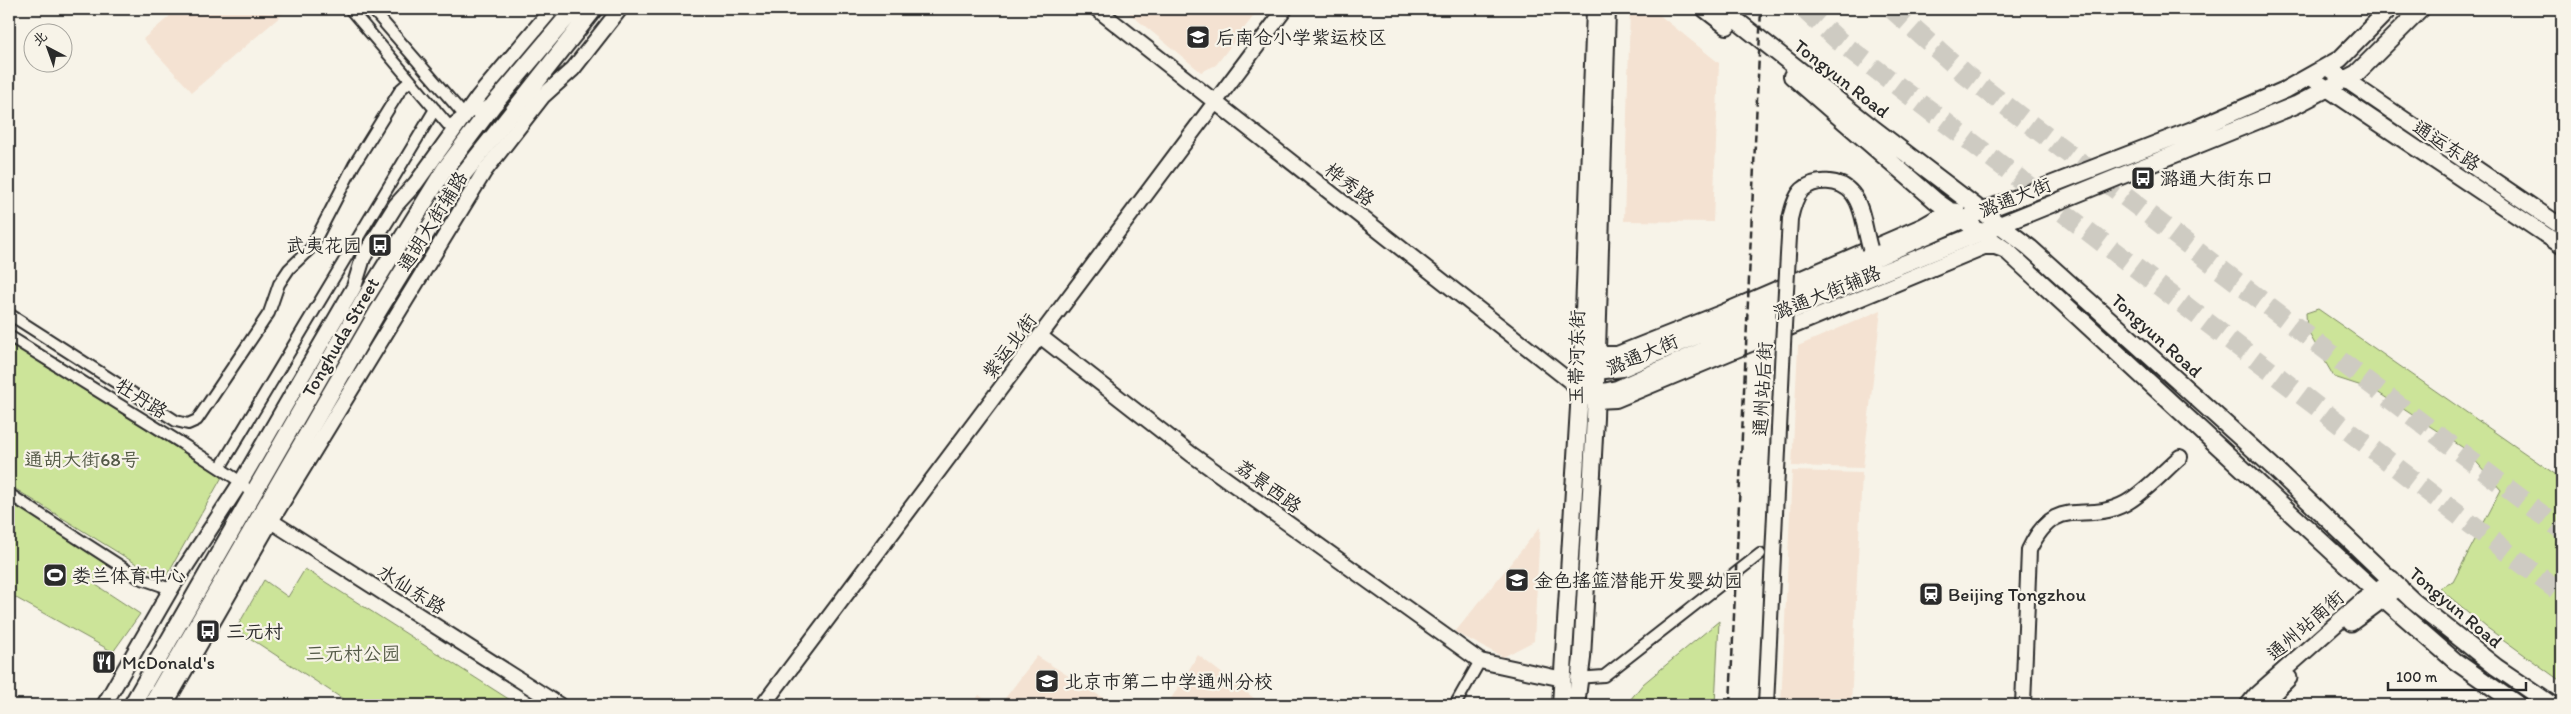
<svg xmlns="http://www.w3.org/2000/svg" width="2571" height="714" viewBox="0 0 2571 714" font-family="Itim,'LXGW WenKai TC',sans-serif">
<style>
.built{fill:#f4e2d2}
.green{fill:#cce499;stroke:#7c8862}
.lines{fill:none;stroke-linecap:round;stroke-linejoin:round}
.motorway-tunnel{stroke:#cecbc2;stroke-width:20;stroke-dasharray:20 10;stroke-linecap:butt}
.minor-casing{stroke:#2b2b2b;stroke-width:14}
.tertiary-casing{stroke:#2b2b2b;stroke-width:18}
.secondary-casing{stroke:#2b2b2b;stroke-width:19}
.primary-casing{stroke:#2b2b2b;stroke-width:20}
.minor{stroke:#f7f3e8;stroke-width:10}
.tertiary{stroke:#f7f3e8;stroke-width:14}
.secondary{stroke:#f7f3e8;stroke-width:15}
.primary{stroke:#f7f3e8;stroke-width:16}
.rail{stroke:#2b2b2b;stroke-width:2.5;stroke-dasharray:8 4;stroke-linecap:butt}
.tertiary-bridge-casing{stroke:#2b2b2b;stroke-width:18;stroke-linecap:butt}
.tertiary-bridge{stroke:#f7f3e8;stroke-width:14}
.labels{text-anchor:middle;stroke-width:4.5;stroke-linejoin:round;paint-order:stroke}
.poi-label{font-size:19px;fill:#2b2b2b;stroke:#f7f3e8;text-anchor:start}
.street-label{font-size:19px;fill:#2b2b2b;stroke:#f7f3e8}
.park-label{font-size:19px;fill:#535946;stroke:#f7f3e8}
</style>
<rect width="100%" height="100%" fill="#f7f3e8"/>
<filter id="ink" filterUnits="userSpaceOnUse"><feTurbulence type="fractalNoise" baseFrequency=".02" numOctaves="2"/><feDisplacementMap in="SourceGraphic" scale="10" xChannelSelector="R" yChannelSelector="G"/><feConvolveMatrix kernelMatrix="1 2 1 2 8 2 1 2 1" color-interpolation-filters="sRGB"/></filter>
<g filter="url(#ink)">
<!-- built -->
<path class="built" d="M178,9H289L192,92L143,39Z
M1124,9H1259L1216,65L1201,72Z
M1630,9H1652L1719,63L1713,222L1624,221Z
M1881,310L1863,468L1792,466L1798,346Z
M1792,471L1862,473L1851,705H1781Z
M1540,527L1534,641L1503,657L1455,632Z
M1198,655L1263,705H1167Z
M1037,656L1114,705H1000Z
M979,695L993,705H972Z"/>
<!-- green -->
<path class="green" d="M2318,309L2562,479V682L2486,627L2439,588L2453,582L2501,490L2465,449L2374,390L2334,377L2307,330L2306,313Z
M9,341L222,477L167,575L143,568L9,485Z
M9,500L42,520L107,565L96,585L140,614L113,652L9,594Z
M305,569L518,705H352L236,629L264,580L288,597Z
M1719,621L1715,705H1626L1643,684Z"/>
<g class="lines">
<!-- motorway-tunnel -->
<path class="motorway-tunnel" d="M1804,9L1839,41L2562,594
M1892,9L1967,76L2562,530"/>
<!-- minor casing -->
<g class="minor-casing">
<path id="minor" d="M350,9L449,126L464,115L493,104
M372,9L464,115
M9,314L176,421L188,424L197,420L269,313L279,284L289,269L311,248L354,165L401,89L410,81
M9,336L178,441L241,482L253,496
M220,468L435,109
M9,494L139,578L171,589
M1576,678L1604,676L1760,554
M1455,705L1480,661"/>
</g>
<!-- tertiary casing -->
<g class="tertiary-casing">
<path id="tertiary" d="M1097,9L1595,401L1616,400L1984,247H1995L2006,251
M1040,336L1191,454L1480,661L1563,679
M1595,344L1603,354H1617L1723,312L1922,226L1950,210L1958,211
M267,514L271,521L559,705
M104,705L171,589L241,482L354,287L363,258L396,205L416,183L478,97L552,9
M165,705L271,521L484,172L543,96L573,69L620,9
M763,705L1285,9
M1766,705L1783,344
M2023,705L2029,550C2057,491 2084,526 2126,503C2144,493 2164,471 2180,457"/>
</g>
<!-- secondary casing -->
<g class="secondary-casing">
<path id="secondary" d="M2327,67L2562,227
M2310,77L2562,246
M2351,623L2400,587
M2248,705L2257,694L2363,600L2392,579
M2262,705L2289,678"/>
</g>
<!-- primary casing -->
<g class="primary-casing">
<path id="primary" d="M1705,9L1727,26
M1722,9L1874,129L2030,248L2272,466L2413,601L2496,667L2552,705
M2389,9L2340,59L2285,90L2200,127L1983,211L1623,368L1596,371L1579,391L1594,394L1617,389L1834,292L2296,105L2357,73L2421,9
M1792,76L1936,201L2007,251L2375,591L2455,661L2518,705
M132,705L363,302L445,169L494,104L574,9
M151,705L377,313L458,181L594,9
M1561,705L1583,341L1595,9
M1576,705L1582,658L1595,418L1607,9"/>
</g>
<!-- minor -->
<use href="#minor" class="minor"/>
<!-- tertiary -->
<use href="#tertiary" class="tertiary"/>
<!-- secondary -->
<use href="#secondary" class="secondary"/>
<!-- primary -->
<use href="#primary" class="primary"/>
<!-- rail -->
<path class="rail" d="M1730,705L1761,9"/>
<!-- tertiary-bridge casing -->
<g class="tertiary-bridge-casing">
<path id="tertiary-bridge" d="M1783,344L1790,219C1792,210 1795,197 1802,190C1815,178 1840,179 1852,193C1863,206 1865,232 1870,248"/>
</g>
<!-- tertiary-bridge -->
<use href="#tertiary-bridge" class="tertiary-bridge"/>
</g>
</g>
<!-- icons -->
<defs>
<g id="school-square" transform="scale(1.25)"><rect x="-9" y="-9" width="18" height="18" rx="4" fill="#2b2b2b" stroke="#f7f3e8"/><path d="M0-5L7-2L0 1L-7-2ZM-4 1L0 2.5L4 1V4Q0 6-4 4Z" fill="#fff"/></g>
<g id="bus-square" transform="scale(1.25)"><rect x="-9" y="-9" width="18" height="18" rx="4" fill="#2b2b2b" stroke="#f7f3e8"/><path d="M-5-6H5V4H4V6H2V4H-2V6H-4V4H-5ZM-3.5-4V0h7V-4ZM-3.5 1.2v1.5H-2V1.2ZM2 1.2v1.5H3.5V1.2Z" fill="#fff"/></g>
<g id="stadium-square" transform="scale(1.25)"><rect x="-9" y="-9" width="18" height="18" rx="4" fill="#2b2b2b" stroke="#f7f3e8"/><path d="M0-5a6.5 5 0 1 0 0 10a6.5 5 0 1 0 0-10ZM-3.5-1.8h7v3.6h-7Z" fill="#fff"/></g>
<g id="station-square" transform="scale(1.25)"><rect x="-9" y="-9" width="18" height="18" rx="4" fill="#2b2b2b" stroke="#f7f3e8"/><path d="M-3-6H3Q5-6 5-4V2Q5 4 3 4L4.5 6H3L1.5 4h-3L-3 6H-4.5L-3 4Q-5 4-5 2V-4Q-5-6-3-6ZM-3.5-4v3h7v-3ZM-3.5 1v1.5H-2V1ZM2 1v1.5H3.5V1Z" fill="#fff"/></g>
<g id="restaurant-square" transform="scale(1.25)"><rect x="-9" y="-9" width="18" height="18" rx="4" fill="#2b2b2b" stroke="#f7f3e8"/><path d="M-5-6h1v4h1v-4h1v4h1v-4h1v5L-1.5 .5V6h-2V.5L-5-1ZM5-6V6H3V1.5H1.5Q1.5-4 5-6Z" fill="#fff"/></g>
</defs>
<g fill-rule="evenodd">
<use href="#school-square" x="1198" y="37"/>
<use href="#bus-square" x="2143" y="178"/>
<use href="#bus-square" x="380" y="245"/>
<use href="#stadium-square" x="55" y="575"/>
<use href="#school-square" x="1517" y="580"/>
<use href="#station-square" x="1931" y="594"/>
<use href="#bus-square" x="208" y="631"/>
<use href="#restaurant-square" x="104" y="662"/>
<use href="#school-square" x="1047" y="681"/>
</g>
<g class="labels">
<!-- poi labels -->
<g class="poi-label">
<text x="1216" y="44">后南仓小学紫运校区</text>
<text x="2160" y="185">潞通大街东口</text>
<text x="362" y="252" text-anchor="end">武夷花园</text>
<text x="72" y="582">娄兰体育中心</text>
<text x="1534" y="587">金色摇篮潜能开发婴幼园</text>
<text x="1948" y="601">Beijing Tongzhou</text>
<text x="226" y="638">三元村</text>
<text x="122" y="669">McDonald's</text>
<text x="1064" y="688">北京市第二中学通州分校</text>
</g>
<!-- street labels -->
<g class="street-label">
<text transform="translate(1842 78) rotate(38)" y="7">Tongyun Road</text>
<text transform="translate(2447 145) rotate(33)" y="7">通运东路</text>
<text transform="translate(1350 184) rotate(38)" y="7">桦秀路</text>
<text transform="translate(2015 197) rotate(-22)" y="7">潞通大街</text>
<text transform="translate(432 221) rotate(-58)" y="7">通胡大街辅路</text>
<text transform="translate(1827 292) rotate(-22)" y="7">潞通大街辅路</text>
<text transform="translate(2157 335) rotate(42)" y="7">Tongyun Road</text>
<text transform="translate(340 337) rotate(-60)" y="7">Tonghuda Street</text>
<text transform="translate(1009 346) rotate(-53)" y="7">紫运北街</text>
<text transform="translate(1642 354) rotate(-23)" y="7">潞通大街</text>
<text transform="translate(1576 357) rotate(-89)" y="7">玉带河东街</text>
<text transform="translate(1762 389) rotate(-87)" y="7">通州站后街</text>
<text transform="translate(142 398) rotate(32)" y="7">牡丹路</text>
<text transform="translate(1269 486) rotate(36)" y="7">荔景西路</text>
<text transform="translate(412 589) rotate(32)" y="7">水仙东路</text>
<text transform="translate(2456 607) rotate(40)" y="7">Tongyun Road</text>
<text transform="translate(2305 625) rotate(-41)" y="7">通州站南街</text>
</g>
<!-- park labels -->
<g class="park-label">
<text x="82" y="466">通胡大街68号</text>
<text x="353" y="660">三元村公园</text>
</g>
</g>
<!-- margin -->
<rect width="2571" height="714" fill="none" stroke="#f7f3e8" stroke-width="30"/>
<rect x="15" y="15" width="2541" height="684" fill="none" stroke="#2b2b2b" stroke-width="2" filter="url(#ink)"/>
<!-- north arrow -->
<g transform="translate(48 48) rotate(319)"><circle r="24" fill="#f7f3e8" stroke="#a5a39c"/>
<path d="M0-4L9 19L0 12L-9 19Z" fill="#2b2b2b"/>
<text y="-8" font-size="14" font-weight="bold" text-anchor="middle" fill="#2b2b2b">北</text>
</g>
<!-- scale -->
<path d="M2388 682v8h138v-8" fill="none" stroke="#2b2b2b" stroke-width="2.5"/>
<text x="2396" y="682" font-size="15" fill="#2b2b2b" stroke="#f7f3e8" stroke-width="4" paint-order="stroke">100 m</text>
</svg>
